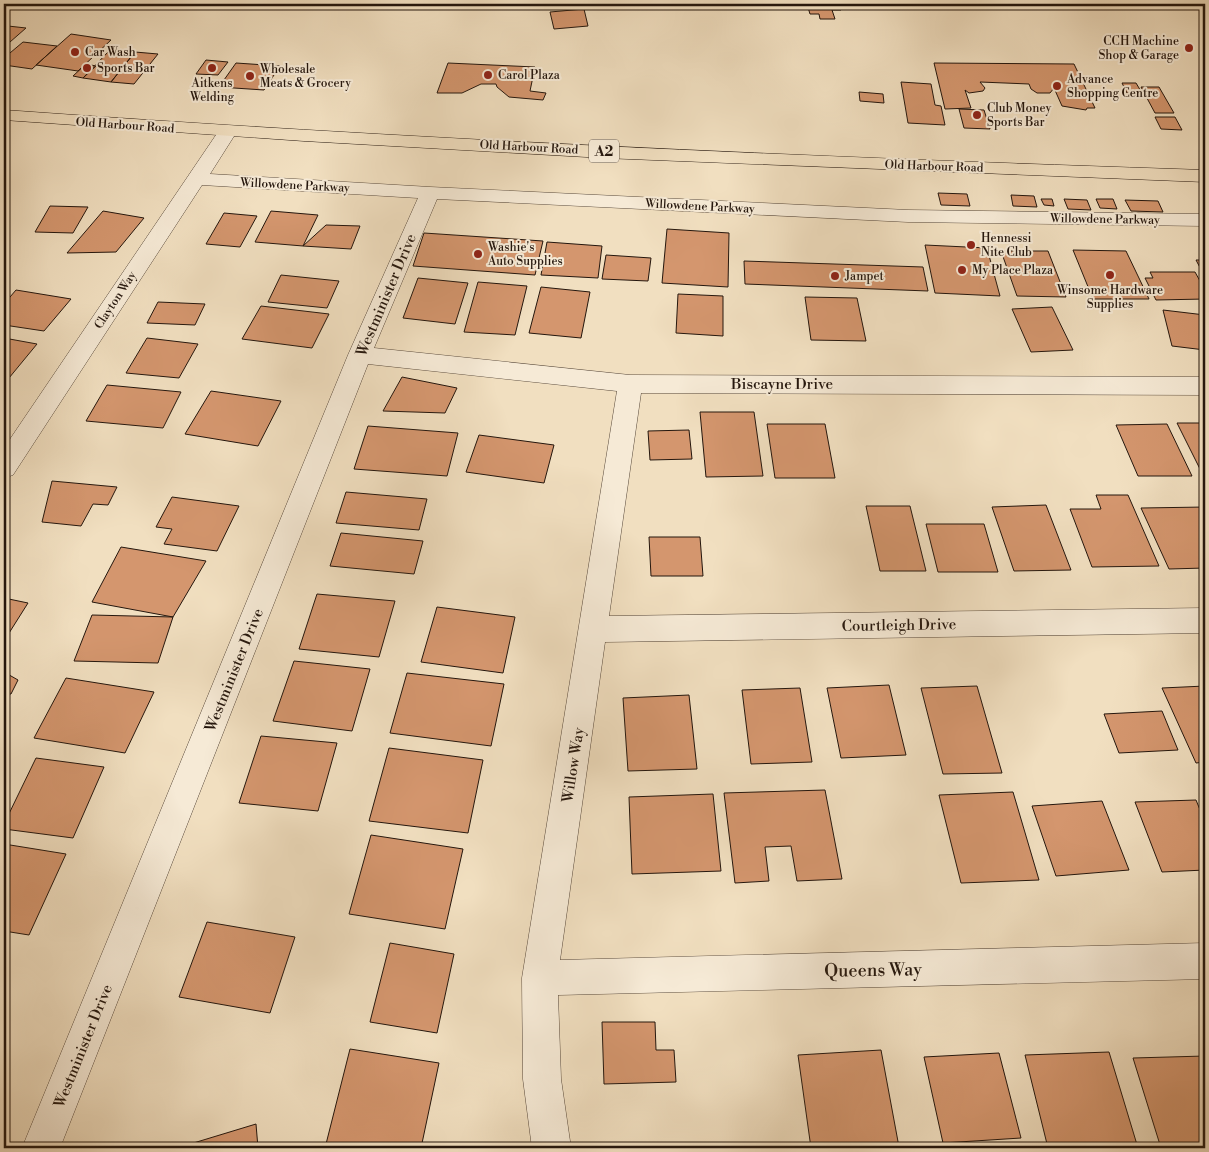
<svg xmlns="http://www.w3.org/2000/svg" width="1209" height="1152" viewBox="0 0 1209 1152" font-family="'Libre Bodoni',serif">
<style>
.building{fill:#d4966e;stroke:#24160d}
.lines{fill:none;stroke-linecap:round;stroke-linejoin:round}
.minor-casing{stroke:#57483a;stroke-width:1}
.primary-casing{stroke:#24160d;stroke-width:1}
.minor{fill:#f6ead6;fill-rule:evenodd}
.primary{fill:#f1dfc0;fill-rule:evenodd}
.poi-dot{fill:#8f2418;stroke:#f6ead6;stroke-width:2}
.labels{text-anchor:middle;stroke-width:4;stroke-linejoin:round;paint-order:stroke}
.far-poi-label{font-size:12px;fill:#24160d;stroke:#f6ead6;text-anchor:start}
.far-street-label{font-size:12px;fill:#24160d;stroke:#f6ead6}
.shield{fill:#f6ead6;stroke:#635649;stroke-width:1}
.shield-label{font-size:14px;font-weight:bold;fill:#24160d}
.street-label{font-size:15px;fill:#24160d;stroke:#f6ead6}
.near-street-label{font-size:18px;fill:#24160d;stroke:#f6ead6}
</style>
<rect width="100%" height="100%" fill="#f1dfc0"/>
<filter id="stains"><feTurbulence type="fractalNoise" baseFrequency=".004" numOctaves="4"/><feColorMatrix values="0 0 0 0 .2 0 0 0 0 .09 0 0 0 0 .02 0 0 0 .5 -.17"/></filter>
<radialGradient id="worn" r=".72"><stop offset=".6" stop-color="#630" stop-opacity="0"/><stop offset="1" stop-color="#630" stop-opacity=".3"/></radialGradient>
<!-- building -->
<path class="building" d="M624,4H661L624,9Z
M770,4H786L788,9H771Z
M807,4H839L841,10H832L835,19H820L819,14H810Z
M584,9L588,26L554,29L550,12Z
M8,26L26,28L10,42H4V30Z
M71,34L111,40L78,71L36,65Z
M23,42L57,46L32,69L4,65V58Z
M109,51L135,52L111,82L83,78Z
M135,52L158,54L134,84L111,82Z
M206,60L228,62L218,75L196,74Z
M236,63L280,66L264,90L219,87Z
M448,63L535,67L530,91L546,93L543,100L509,97L497,87L496,84H481L462,93H437Z
M934,63L1074,64L1095,108H1087L1086,110L1062,106L1054,88L1050,93H1037L1031,89L1029,84L980,82L985,88L983,91L969,93L965,90L971,108L945,109Z
M86,64L96,66L83,78L73,76Z
M901,82L931,84L935,105L941,106L945,125L908,123Z
M1122,83H1136L1142,93H1127Z
M1141,87H1159L1174,113H1155Z
M859,92L883,94L884,103L860,101Z
M959,109L984,110L990,129L964,128Z
M1155,117H1175L1182,130L1161,129Z
M938,193L967,194L970,206L941,205Z
M1011,195L1034,196L1037,207L1013,206Z
M1041,199H1052L1054,206L1044,205Z
M1064,199L1087,200L1091,210L1068,209Z
M1096,199H1113L1117,209L1100,208Z
M1125,200L1158,201L1163,212L1131,211Z
M50,206L88,207L73,233L35,232Z
M103,211L144,218L116,252L67,253Z
M271,211L318,215L303,246L255,242Z
M224,213L257,216L240,247L206,244Z
M326,225L360,226L351,249L303,246Z
M667,229L729,233L728,287L662,283Z
M424,233L543,241L535,275L413,266Z
M547,242L602,246L598,278L541,275Z
M925,245L987,248L1000,296L935,293Z
M1073,250L1126,251L1149,299H1093Z
M1001,251H1048L1066,297L1017,296Z
M606,255L651,258L648,281L602,279Z
M1196,260H1205V277Z
M744,261L923,267L928,291L745,284Z
M1150,272H1195L1205,290V299L1156,300L1145,278H1153Z
M281,275L339,281L327,308L268,302Z
M418,278L468,283L455,324L403,318Z
M478,282L527,286L515,335L464,332Z
M541,287L590,292L581,338L529,333Z
M16,290L71,299L44,331L4,325V304Z
M678,294L723,296V336L676,333Z
M805,297L857,298L866,341L811,340Z
M158,302L205,304L195,325L147,323Z
M261,306L329,314L312,348L242,339Z
M1052,307L1073,350L1031,352L1012,309Z
M1163,310L1205,315V350L1172,346Z
M4,338L37,344L9,378L4,377Z
M147,338L198,344L179,378L126,373Z
M402,377L457,388L445,413L383,411Z
M107,385L181,392L163,428L86,421Z
M211,391L281,401L258,446L185,434Z
M700,412H754L763,476L706,477Z
M1177,423H1205V475H1203Z
M767,424H825L835,478H775Z
M1167,424L1192,476H1138L1116,425Z
M368,426L458,433L447,476L354,469Z
M689,430L692,459L650,460L648,431Z
M479,435L554,445L544,483L466,472Z
M52,481L117,487L108,505L93,504L81,526L42,522Z
M346,492L427,499L419,530L336,523Z
M1096,495H1128L1159,566L1092,567L1070,509H1101Z
M172,497L239,506L217,551L164,544L172,529L156,527Z
M1046,505L1071,570L1014,571L992,507Z
M866,506H910L926,571H880Z
M1205,507V568L1169,569L1141,508Z
M926,524H984L998,572H938Z
M341,533L423,541L414,574L330,566Z
M649,537H700L703,576H651Z
M121,547L206,561L173,617L92,602Z
M317,594L395,601L379,657L299,649Z
M4,598L28,603L4,641Z
M437,607L515,617L503,673L421,662Z
M92,615L173,617L158,663L74,661Z
M294,661L370,669L352,731L273,721Z
M4,672L18,680L11,694H4Z
M407,673L504,684L491,746L390,733Z
M66,678L154,692L125,753L34,738Z
M889,685L906,755L841,758L827,688Z
M977,686L1002,773L943,774L921,688Z
M1205,686V762L1196,763L1162,688Z
M800,688L812,762L751,764L742,690Z
M689,695L697,769L628,771L623,698Z
M1162,711L1178,750L1119,753L1104,714Z
M261,736L337,743L318,811L239,803Z
M389,748L483,760L468,833L369,821Z
M36,758L104,767L73,838L4,829V824Z
M825,790L842,879L797,881L791,846L765,847L769,881L735,883L724,793Z
M1013,792L1039,880L961,883L939,795Z
M713,794L721,871L632,874L629,797Z
M1196,800L1205,822V870L1162,872L1135,802Z
M1102,801L1129,870L1056,876L1032,806Z
M371,835L463,849L445,929L349,914Z
M4,844L66,854L29,935L4,931Z
M207,922L295,937L270,1013L179,997Z
M390,943L454,954L437,1033L370,1022Z
M602,1022H655L656,1050H674L676,1082L604,1084Z
M350,1049L439,1063L421,1148H325Z
M881,1050L899,1147L811,1148L798,1055Z
M1109,1052L1138,1148H1048L1025,1055Z
M999,1053L1021,1138L943,1143L924,1057Z
M1205,1056V1148H1161L1133,1058Z
M256,1124L258,1148H177Z"/>
<g class="lines">
<!-- minor casing -->
<g class="minor-casing">
<path id="minor" d="M227,127L234,129L236,133L210,174L430,187L908,210L1205,214V226L908,222L437,199L374,348L630,375L1205,377V395L641,393L609,616L1205,608V633L605,642L560,960L1205,943V979L558,995L561,1079L571,1148H532L523,1079L522,978L617,391L368,364L60,1148H22L348,355L418,198L202,185L13,475L4,478V448L220,129Z"/>
</g>
<!-- primary casing -->
<g class="primary-casing">
<path id="primary" d="M4,110C404,139 804,157 1205,170V182L604,158L304,141L4,120Z"/>
</g>
<!-- minor -->
<use href="#minor" class="minor"/>
<!-- primary -->
<use href="#primary" class="primary"/>
</g>
<!-- markers -->
<g class="poi-dot">
<circle cx="1189" cy="48" r="5"/>
<circle cx="75" cy="52" r="5"/>
<circle cx="87" cy="68" r="5"/>
<circle cx="212" cy="68" r="5"/>
<circle cx="488" cy="75" r="5"/>
<circle cx="250" cy="76" r="5"/>
<circle cx="1057" cy="86" r="5"/>
<circle cx="977" cy="115" r="5"/>
<circle cx="971" cy="245" r="5"/>
<circle cx="478" cy="254" r="5"/>
<circle cx="962" cy="270" r="5"/>
<circle cx="1110" cy="275" r="5"/>
<circle cx="835" cy="276" r="5"/>
</g>
<g class="labels">
<!-- far-poi labels -->
<g class="far-poi-label">
<text x="1179" y="45" text-anchor="end">CCH Machine<tspan x="1179" dy="14">Shop &amp; Garage</tspan></text>
<text x="85" y="56">Car Wash</text>
<text x="97" y="72">Sports Bar</text>
<text x="260" y="73">Wholesale<tspan x="260" dy="14">Meats &amp; Grocery</tspan></text>
<text x="498" y="79">Carol Plaza</text>
<text x="1067" y="83">Advance<tspan x="1067" dy="14">Shopping Centre</tspan></text>
<text x="212" y="87" text-anchor="middle">Aitkens<tspan x="212" dy="14">Welding</tspan></text>
<text x="987" y="112">Club Money<tspan x="987" dy="14">Sports Bar</tspan></text>
<text x="981" y="242">Hennessi<tspan x="981" dy="14">Nite Club</tspan></text>
<text x="488" y="251">Washie's<tspan x="488" dy="14">Auto Supplies</tspan></text>
<text x="972" y="274">My Place Plaza</text>
<text x="845" y="280">Jampet</text>
<text x="1110" y="294" text-anchor="middle">Winsome Hardware<tspan x="1110" dy="14">Supplies</tspan></text>
</g>
<!-- far-street labels -->
<g class="far-street-label">
<text transform="translate(125 125) rotate(4)" y="4">Old Harbour Road</text>
<text transform="translate(529 147) rotate(3)" y="4">Old Harbour Road</text>
<text transform="translate(934 166) rotate(2)" y="4">Old Harbour Road</text>
<text transform="translate(295 185) rotate(3)" y="4">Willowdene Parkway</text>
<text transform="translate(700 206) rotate(3)" y="4">Willowdene Parkway</text>
<text transform="translate(1105 219) rotate(1)" y="4">Willowdene Parkway</text>
<text transform="translate(115 300) rotate(-57)" y="4">Clayton Way</text>
</g>
<!-- shield labels -->
<rect class="shield" x="589" y="139.5" width="30" height="23" rx="4"/>
<g class="shield-label">
<text x="604" y="156">A2</text>
</g>
<!-- street labels -->
<g class="street-label">
<text transform="translate(386 295) rotate(-67)" y="5">Westminister Drive</text>
<text x="782" y="389">Biscayne Drive</text>
<text transform="translate(899 625) rotate(-1)" y="5">Courtleigh Drive</text>
<text transform="translate(234 670) rotate(-68)" y="5">Westminister Drive</text>
<text transform="translate(573 765) rotate(-81)" y="5">Willow Way</text>
<text transform="translate(83 1046) rotate(-68)" y="5">Westminister Drive</text>
</g>
<!-- near-street labels -->
<g class="near-street-label">
<text transform="translate(873 970) rotate(-1)" y="6">Queens Way</text>
</g>
</g>
<!-- margin -->
<rect width="1209" height="1152" fill="none" stroke="#f1dfc0" stroke-width="20"/>
<rect x="5" y="5" width="1199" height="1142" fill="none" stroke="#24160d" stroke-width="2.5"/>
<rect x="10" y="10" width="1189" height="1132" fill="none" stroke="#24160d"/>
<rect width="100%" height="100%" filter="url(#stains)"/>
<rect width="100%" height="100%" fill="url(#worn)"/>
</svg>
